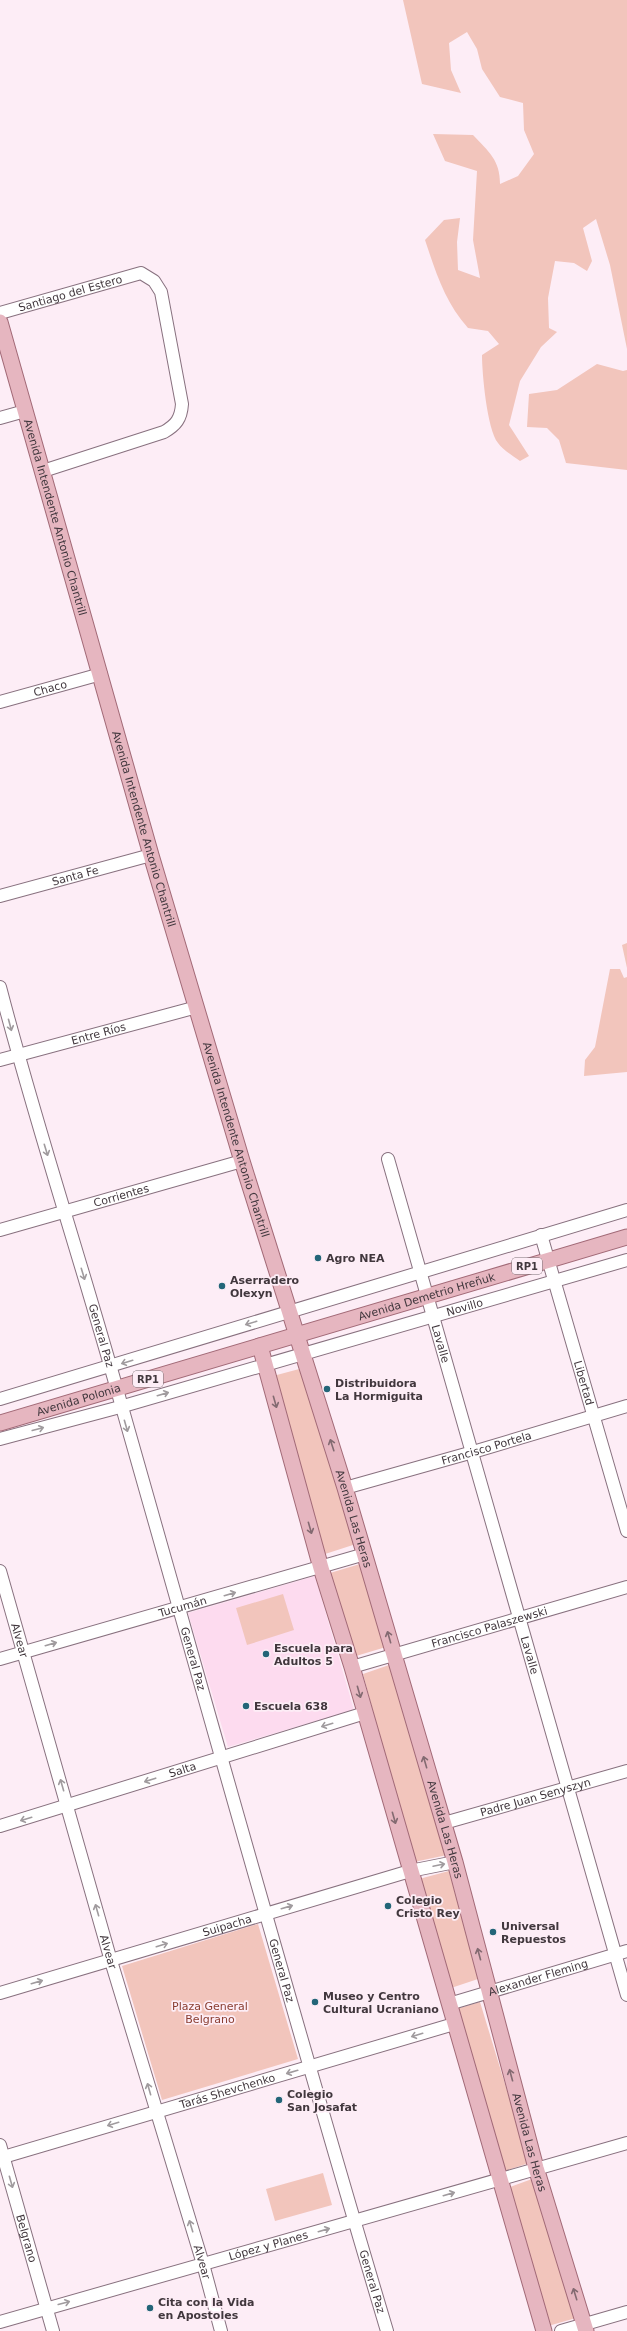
<svg xmlns="http://www.w3.org/2000/svg" width="627" height="2331" viewBox="0 0 627 2331" font-family="'DejaVu Sans',sans-serif">
<style>
.built{fill:#fddbef}
.green{fill:#f2c5bc}
.lines{fill:none;stroke-linecap:round;stroke-linejoin:round}
.minor-casing{stroke:#88717f;stroke-width:14}
.major-casing{stroke:#a26a77;stroke-width:17}
.minor{stroke:#fff;stroke-width:12}
.major{stroke:#e6b6c0;stroke-width:15}
.oneway{stroke:#a09b9e}
.oneway2{stroke:#836a71}
.poi-dot{fill:#236578;stroke:#fdedf6;stroke-width:1.5}
.labels{text-anchor:middle;stroke-width:3.5;stroke-linejoin:round;paint-order:stroke}
.shield{fill:#fdedf6;stroke:#796e74;stroke-width:1}
.shield-label{font-size:10px;font-weight:bold;fill:#41373d}
.street-label{font-size:11px;fill:#41373d;stroke:#fdedf6}
.poi-label{font-size:11px;font-weight:bold;fill:#41373d;stroke:#fdedf6;text-anchor:start}
.park-label{font-size:11px;fill:#8a3d30;stroke:#fdedf6}
</style>
<rect width="100%" height="100%" fill="#fdedf6"/>
<!-- built -->
<path class="built" d="M315,1576L354,1710L228,1747L188,1613Z"/>
<!-- green -->
<path class="green" d="M403,0H627V349L610,265L596,219L583,228L592,261L587,271L574,263L555,261L548,298L549,328L557,332L541,347L520,381L509,425L529,456L520,461C513,456 503,450 498,443C487,429 482,373 482,355L499,344L488,331L468,328C445,302 436,273 425,240L444,220L460,218L457,242L458,270L480,278L473,240L477,171L445,161L433,134L473,135C489,152 500,160 500,184L518,176L534,154L524,130L523,103L500,97L482,69L477,49L467,32L449,43L451,70L461,93L422,84Z
M597,364L623,371L627,370V470L566,463L559,440L547,428L527,427L529,394L557,390Z
M627,943V968L622,945Z
M610,969H620L624,978L627,977V1072L584,1076L585,1060L595,1047Z
M303,1368L356,1544L322,1555L273,1376Z
M360,1564L386,1647L356,1656L330,1573Z
M283,1594L294,1630L247,1645L236,1608Z
M389,1665L447,1855L414,1862L363,1674Z
M449,1871L478,1979L451,1988L419,1879Z
M258,1924L298,2059L162,2100L122,1966Z
M480,2002L529,2163L505,2171L456,2009Z
M323,2173L332,2205L275,2221L266,2189Z
M532,2179L576,2318L548,2326L507,2188Z"/>
<g class="lines">
<!-- minor casing -->
<g class="minor-casing">
<g id="minor">
<path id="s1" d="M0,313L141,273L154,281L161,292L182,404C181,419 176,425 164,432L43,471"/>
<path d="M0,418L25,411"/>
<path id="s2" d="M0,702L101,674"/>
<path id="s3" d="M0,896L151,855"/>
<path id="s4" d="M0,987C33,1114 74,1239 110,1365C202,1687 291,2010 387,2331"/>
<path id="s5" d="M0,1060L197,1007"/>
<path id="s6" d="M388,1159L627,1995"/>
<path id="s7" d="M0,1230L242,1161"/>
<path id="s8" d="M541,1235L627,1531"/>
<path d="M0,1399L627,1210"/>
<path id="s9" d="M0,1439L120,1407L627,1260"/>
<path id="s10" d="M345,1488L473,1452L627,1406"/>
<path id="s11" d="M0,1571L111,1961L203,2264L221,2331"/>
<path id="s12" d="M0,1659L365,1554"/>
<path id="s13" d="M352,1667L627,1587"/>
<path id="s14" d="M444,1823L627,1771"/>
<path id="s15" d="M0,1826L365,1713"/>
<path id="s16" d="M0,1993L410,1871L455,1862"/>
<path id="s17" d="M449,2004L627,1951"/>
<path id="s18" d="M0,2145L53,2331"/>
<path id="s19" d="M0,2158L454,2024"/>
<path id="s20" d="M0,2322L627,2143"/>
<path d="M561,2331L627,2312"/>
</g>
</g>
<!-- major casing -->
<g class="major-casing">
<g id="major">
<path id="s21" d="M0,322L151,855L242,1161L345,1488L455,1862L536,2168L586,2331"/>
<path d="M260,1346L321,1568L352,1667L544,2331"/>
<path id="s22" d="M0,1423L627,1237"/>
</g>
</g>
<!-- minor -->
<use href="#minor" class="minor"/>
<!-- major -->
<use href="#major" class="major"/>
</g>
<!-- one-way arrows -->
<defs><path id="oneway-shaft" d="M-6 0H5M1.5-3L5.5 0L1.5 3" fill="none" stroke-width="1.6" stroke-linecap="round" stroke-linejoin="round"/></defs>
<g class="oneway">
<use href="#oneway-shaft" transform="translate(10 1025) rotate(75)"/>
<use href="#oneway-shaft" transform="translate(46 1150) rotate(73)"/>
<use href="#oneway-shaft" transform="translate(83 1274) rotate(73)"/>
<use href="#oneway-shaft" transform="translate(251 1323) rotate(163)"/>
<use href="#oneway-shaft" transform="translate(127 1362) rotate(163)"/>
<use href="#oneway-shaft" transform="translate(163 1394) rotate(-16)"/>
<use href="#oneway-shaft" transform="translate(126 1426) rotate(74)"/>
<use href="#oneway-shaft" transform="translate(38 1429) rotate(-15)"/>
<use href="#oneway-shaft" transform="translate(230 1594) rotate(-16)"/>
<use href="#oneway-shaft" transform="translate(51 1644) rotate(-16)"/>
<use href="#oneway-shaft" transform="translate(327 1725) rotate(163)"/>
<use href="#oneway-shaft" transform="translate(150 1780) rotate(162)"/>
<use href="#oneway-shaft" transform="translate(62 1785) rotate(-106)"/>
<use href="#oneway-shaft" transform="translate(26 1819) rotate(163)"/>
<use href="#oneway-shaft" transform="translate(439 1865) rotate(-12)"/>
<use href="#oneway-shaft" transform="translate(287 1907) rotate(-16)"/>
<use href="#oneway-shaft" transform="translate(97 1910) rotate(-106)"/>
<use href="#oneway-shaft" transform="translate(162 1945) rotate(-17)"/>
<use href="#oneway-shaft" transform="translate(37 1982) rotate(-16)"/>
<use href="#oneway-shaft" transform="translate(417 2035) rotate(163)"/>
<use href="#oneway-shaft" transform="translate(292 2072) rotate(164)"/>
<use href="#oneway-shaft" transform="translate(149 2089) rotate(-106)"/>
<use href="#oneway-shaft" transform="translate(113 2124) rotate(163)"/>
<use href="#oneway-shaft" transform="translate(11 2182) rotate(74)"/>
<use href="#oneway-shaft" transform="translate(449 2194) rotate(-16)"/>
<use href="#oneway-shaft" transform="translate(191 2226) rotate(-107)"/>
<use href="#oneway-shaft" transform="translate(324 2230) rotate(-16)"/>
<use href="#oneway-shaft" transform="translate(64 2303) rotate(-15)"/>
</g>
<g class="oneway2">
<use href="#oneway-shaft" transform="translate(275 1402) rotate(74)"/>
<use href="#oneway-shaft" transform="translate(332 1445) rotate(-108)"/>
<use href="#oneway-shaft" transform="translate(310 1528) rotate(74)"/>
<use href="#oneway-shaft" transform="translate(389 1637) rotate(-106)"/>
<use href="#oneway-shaft" transform="translate(359 1692) rotate(74)"/>
<use href="#oneway-shaft" transform="translate(425 1762) rotate(-106)"/>
<use href="#oneway-shaft" transform="translate(394 1818) rotate(74)"/>
<use href="#oneway-shaft" transform="translate(479 1954) rotate(-105)"/>
<use href="#oneway-shaft" transform="translate(511 2075) rotate(-105)"/>
<use href="#oneway-shaft" transform="translate(575 2294) rotate(-107)"/>
</g>
<!-- markers -->
<g class="poi-dot">
<circle cx="318" cy="1258" r="4"/>
<circle cx="222" cy="1286" r="4"/>
<circle cx="327" cy="1389" r="4"/>
<circle cx="266" cy="1654" r="4"/>
<circle cx="246" cy="1706" r="4"/>
<circle cx="388" cy="1906" r="4"/>
<circle cx="493" cy="1932" r="4"/>
<circle cx="315" cy="2002" r="4"/>
<circle cx="279" cy="2100" r="4"/>
<circle cx="150" cy="2308" r="4"/>
</g>
<g class="labels">
<!-- shield labels -->
<g class="shield">
<rect x="512" y="1258" width="30" height="16" rx="3"/>
<rect x="133" y="1371" width="30" height="16" rx="3"/>
</g>
<g class="shield-label">
<text x="527" y="1270">RP1</text>
<text x="148" y="1383">RP1</text>
</g>
<!-- street labels -->
<g class="street-label">
<text dy="4" stroke="none"><textPath href="#s1" startOffset="73">Santiago del Estero</textPath></text>
<text dy="4" stroke="none"><textPath href="#s21" startOffset="203">Avenida Intendente Antonio Chantrill</textPath></text>
<text dy="4" stroke="none"><textPath href="#s2" startOffset="52">Chaco</textPath></text>
<text dy="4" stroke="none"><textPath href="#s21" startOffset="527">Avenida Intendente Antonio Chantrill</textPath></text>
<text dy="4" stroke="none"><textPath href="#s3" startOffset="78">Santa Fe</textPath></text>
<text dy="4" stroke="none"><textPath href="#s5" startOffset="102">Entre Ríos</textPath></text>
<text dy="4" stroke="none"><textPath href="#s21" startOffset="851">Avenida Intendente Antonio Chantrill</textPath></text>
<text dy="4" stroke="none"><textPath href="#s7" startOffset="126">Corrientes</textPath></text>
<text dy="4" stroke="none"><textPath href="#s22" startOffset="445">Avenida Demetrio Hreñuk</textPath></text>
<text dy="4" stroke="none"><textPath href="#s9" startOffset="483">Novillo</textPath></text>
<text dy="4" stroke="none"><textPath href="#s4" startOffset="363">General Paz</textPath></text>
<text dy="4" stroke="none"><textPath href="#s6" startOffset="192">Lavalle</textPath></text>
<text dy="4" stroke="none"><textPath href="#s8" startOffset="154">Libertad</textPath></text>
<text dy="4" stroke="none"><textPath href="#s22" startOffset="82">Avenida Polonia</textPath></text>
<text dy="4" stroke="none"><textPath href="#s10" startOffset="147">Francisco Portela</textPath></text>
<text dy="4" stroke="none"><textPath href="#s21" startOffset="1248">Avenida Las Heras</textPath></text>
<text dy="4" stroke="none"><textPath href="#s12" startOffset="190">Tucumán</textPath></text>
<text dy="4" stroke="none"><textPath href="#s13" startOffset="143">Francisco Palaszewski</textPath></text>
<text dy="4" stroke="none"><textPath href="#s11" startOffset="72">Alvear</textPath></text>
<text dy="4" stroke="none"><textPath href="#s6" startOffset="516">Lavalle</textPath></text>
<text dy="4" stroke="none"><textPath href="#s4" startOffset="699">General Paz</textPath></text>
<text dy="4" stroke="none"><textPath href="#s15" startOffset="191">Salta</textPath></text>
<text dy="4" stroke="none"><textPath href="#s14" startOffset="95">Padre Juan Senyszyn</textPath></text>
<text dy="4" stroke="none"><textPath href="#s21" startOffset="1572">Avenida Las Heras</textPath></text>
<text dy="4" stroke="none"><textPath href="#s16" startOffset="237">Suipacha</textPath></text>
<text dy="4" stroke="none"><textPath href="#s11" startOffset="396">Alvear</textPath></text>
<text dy="4" stroke="none"><textPath href="#s4" startOffset="1023">General Paz</textPath></text>
<text dy="4" stroke="none"><textPath href="#s17" startOffset="93">Alexander Fleming</textPath></text>
<text dy="4" stroke="none"><textPath href="#s19" startOffset="237">Tarás Shevchenko</textPath></text>
<text dy="4" stroke="none"><textPath href="#s21" startOffset="1896">Avenida Las Heras</textPath></text>
<text dy="4" stroke="none"><textPath href="#s18" startOffset="97">Belgrano</textPath></text>
<text dy="4" stroke="none"><textPath href="#s20" startOffset="279">López y Planes</textPath></text>
<text dy="4" stroke="none"><textPath href="#s11" startOffset="720">Alvear</textPath></text>
<text dy="4" stroke="none"><textPath href="#s4" startOffset="1347">General Paz</textPath></text>
</g>
<!-- poi labels -->
<g class="poi-label">
<text x="326" y="1262">Agro NEA</text>
<text x="230" y="1284">Aserradero<tspan x="230" dy="13">Olexyn</tspan></text>
<text x="335" y="1387">Distribuidora<tspan x="335" dy="13">La Hormiguita</tspan></text>
<text x="274" y="1652">Escuela para<tspan x="274" dy="13">Adultos 5</tspan></text>
<text x="254" y="1710">Escuela 638</text>
<text x="396" y="1904">Colegio<tspan x="396" dy="13">Cristo Rey</tspan></text>
<text x="501" y="1930">Universal<tspan x="501" dy="13">Repuestos</tspan></text>
<text x="323" y="2000">Museo y Centro<tspan x="323" dy="13">Cultural Ucraniano</tspan></text>
<text x="287" y="2098">Colegio<tspan x="287" dy="13">San Josafat</tspan></text>
<text x="158" y="2306">Cita con la Vida<tspan x="158" dy="13">en Apostoles</tspan></text>
</g>
<!-- park labels -->
<g class="park-label">
<text x="210" y="2010">Plaza General<tspan x="210" dy="13">Belgrano</tspan></text>
</g>
</g>
</svg>
